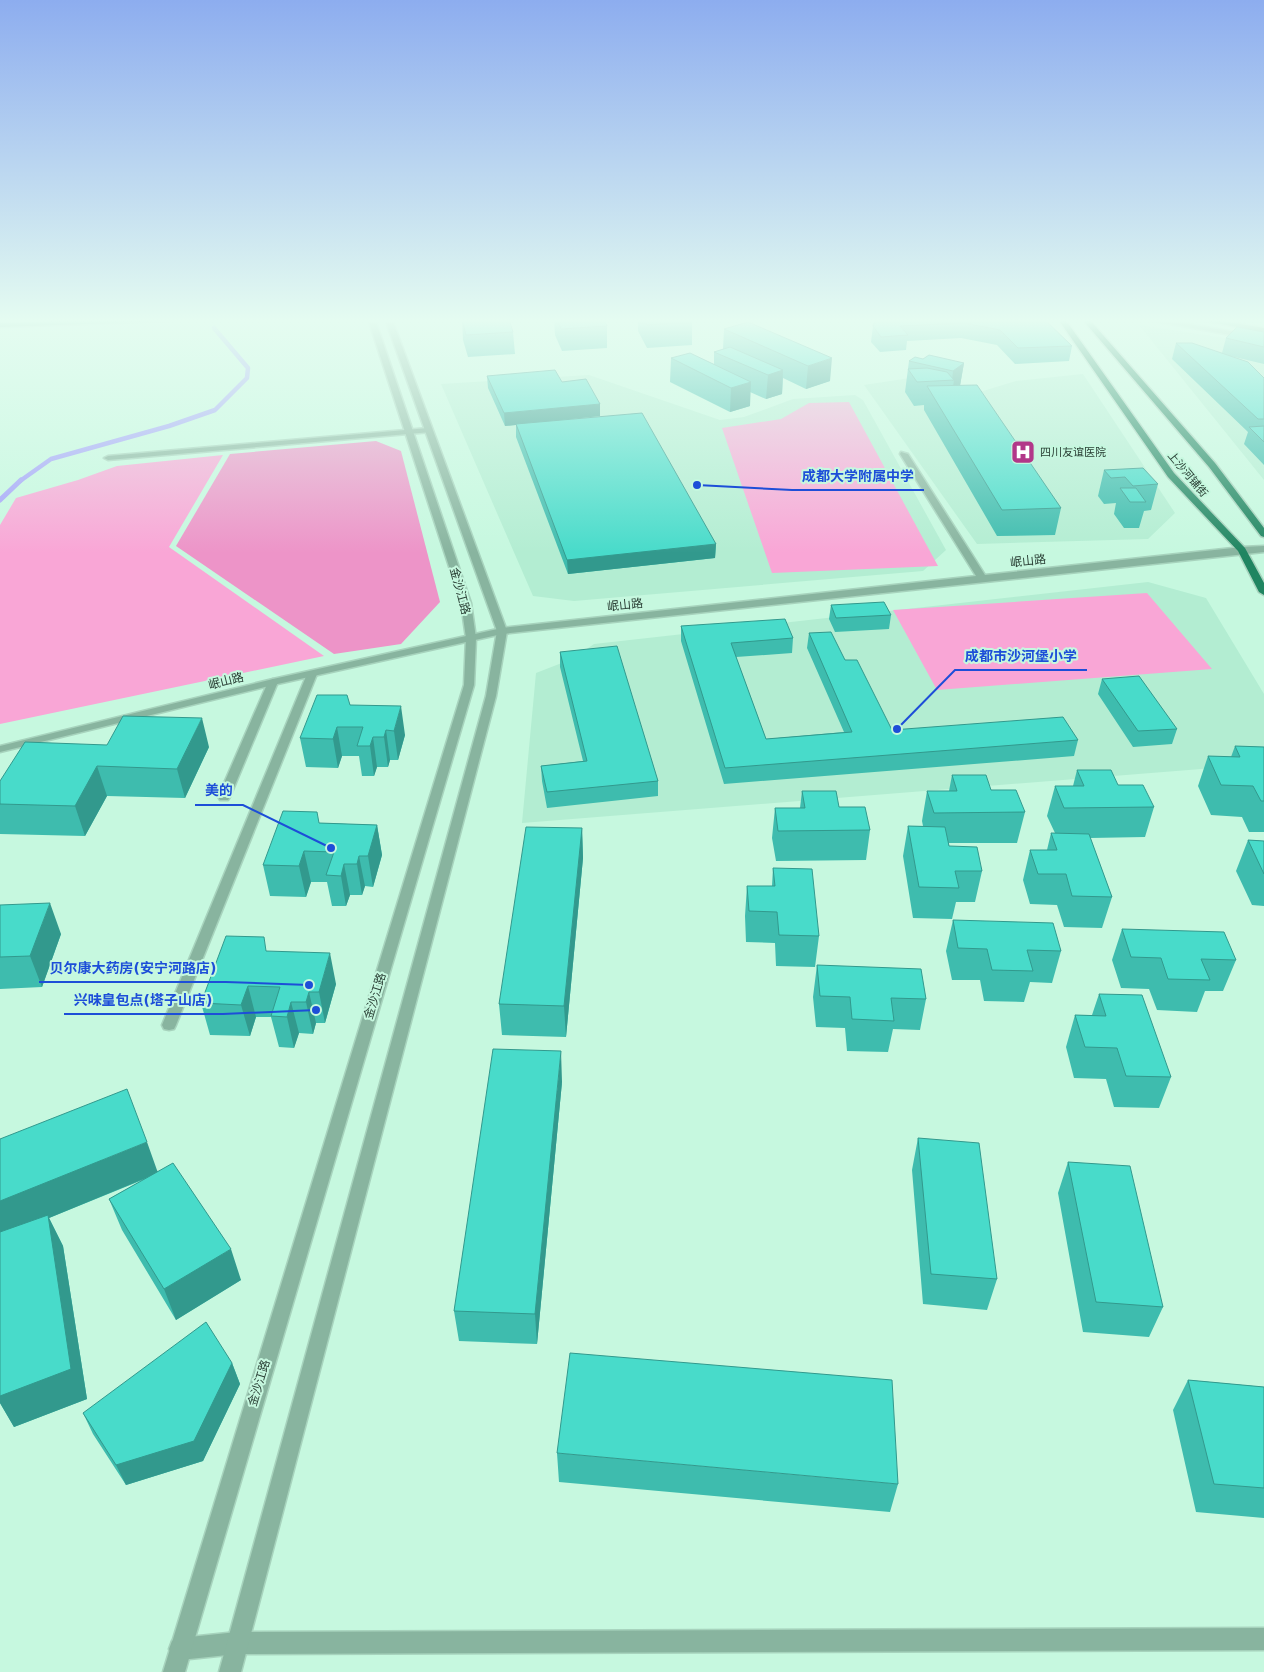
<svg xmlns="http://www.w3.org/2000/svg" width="1264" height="1672" viewBox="0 0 1264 1672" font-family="'DejaVu Sans','Noto Sans SC',sans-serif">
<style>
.built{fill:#b3edd2}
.green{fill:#f9a6d6}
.forest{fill:#ed94c8}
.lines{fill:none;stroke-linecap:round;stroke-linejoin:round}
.stream-far1{stroke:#a4a2fa;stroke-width:4.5}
.stream{stroke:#a4a2fa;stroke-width:5}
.service-casing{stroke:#a7d3bd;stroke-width:3}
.minor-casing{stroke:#a7d3bd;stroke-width:3}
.tertiary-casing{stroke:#a7d3bd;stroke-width:3}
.secondary-casing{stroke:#a7d3bd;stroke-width:3}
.primary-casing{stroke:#a7d3bd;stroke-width:3}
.service{fill:#88b49f;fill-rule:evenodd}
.minor{fill:#88b49f;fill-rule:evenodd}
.tertiary{fill:#88b49f;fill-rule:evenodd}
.secondary{fill:#53997b;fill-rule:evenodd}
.primary{fill:#208561;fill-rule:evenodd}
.wall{fill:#3ebcae}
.shaded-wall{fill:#32998d}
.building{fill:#48dbca;stroke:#32998d}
.labels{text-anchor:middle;stroke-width:4;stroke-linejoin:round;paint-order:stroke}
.far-poi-label{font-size:11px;fill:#2a3f35;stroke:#c6f8df;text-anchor:start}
.far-street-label{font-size:11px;fill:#2a3f35;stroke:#c6f8df}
.street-label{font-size:12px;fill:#2a3f35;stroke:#c6f8df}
.leader{fill:none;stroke:#1d4ed8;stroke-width:2}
.callout-dot{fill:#1d4ed8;stroke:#c6f8df;stroke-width:2}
.callout-label{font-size:14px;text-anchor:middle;font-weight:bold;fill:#1d4ed8;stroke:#c6f8df;stroke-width:4;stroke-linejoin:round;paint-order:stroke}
</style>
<rect width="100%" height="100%" fill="#c6f8df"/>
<!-- built -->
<path class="built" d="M1139,325L1264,344V480Z
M1083,374L1175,513L1148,539L977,544L864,385L923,376L983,391L1016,381Z
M589,375L720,420L744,417L793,399L855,395L863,400L946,550L923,571L574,601L533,596L441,384Z
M1148,582L1206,598L1264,694V764L522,823L536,673L572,659L594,644Z"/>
<!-- green -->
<path class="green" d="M849,402L938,566L772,573L722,428L781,419L809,403Z
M223,455L169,547L324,656L0,724V525L16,498L78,480L117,466Z
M1147,593L1212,669L937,690L893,610Z"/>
<!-- forest -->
<path class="forest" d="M376,441L401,451L440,602L401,644L334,654L176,546L230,454Z"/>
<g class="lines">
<!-- stream-far1 -->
<path class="stream-far1" d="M20,481L51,459L169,426L215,410L247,378L248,368L214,328"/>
<!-- stream -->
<path class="stream" d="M0,500L21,480"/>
<!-- service casing -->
<g class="service-casing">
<path id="service" d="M312,671L317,674L176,1025L174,1029L169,1030L164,1029L162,1025L307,674Z
M273,679L278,682L230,797L228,800H220L218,797L268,682Z"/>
</g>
<!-- minor casing -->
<g class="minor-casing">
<path id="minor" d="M1143,319H1160L1264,337V341Z
M428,428H431V432L108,460L104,458L108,456Z
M901,452L908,454L985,575L1242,547L1264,546V552L502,634L273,685L0,752V746L273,679L502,628L976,576L900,454Z
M1264,1628V1650L237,1654L180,1660L172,1657L169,1649L172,1641L180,1638L237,1632Z"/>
</g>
<!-- tertiary casing -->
<g class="tertiary-casing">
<path id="tertiary" d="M368,319H375L471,603L476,638L474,685L185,1672H163L464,685L466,638L461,603Z
M385,319H392L507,631L496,696L241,1672H219L486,696L497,631Z"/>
</g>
<!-- secondary casing -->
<g class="secondary-casing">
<path id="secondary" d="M101,319H172L169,321L0,327V323Z
M1195,319H1212L1264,328V332Z"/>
</g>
<!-- primary casing -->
<g class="primary-casing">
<path id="primary" d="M1058,319H1065L1174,473L1245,548L1264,583V595L1259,592L1238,551L1168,477Z
M1082,319H1089L1215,463L1264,528V537L1261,536L1209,467Z"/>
</g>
<!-- service -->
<use href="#service" class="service"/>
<!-- minor -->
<use href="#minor" class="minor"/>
<!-- tertiary -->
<use href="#tertiary" class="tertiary"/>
<!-- secondary -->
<use href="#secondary" class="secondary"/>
<!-- primary -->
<use href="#primary" class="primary"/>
</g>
<!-- wall -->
<path class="wall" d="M462,319L513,332L515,354L468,357L463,340Z
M554,319H604L607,326V348L562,351L555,335Z
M638,319H691L692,322V345L647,348L638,331Z
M1044,319L1072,346L1069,361L1015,364L997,345L961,338L907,341L906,350L880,352L871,342L873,326Z
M748,322L830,381L806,389L783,378L782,394L766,399L750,392V406L730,412L670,382L671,358L714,364V352L723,349L724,329Z
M1264,332V364L1226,355L1264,378V465L1244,444L1248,432L1172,359L1176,343L1222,353L1226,338Z
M923,359L964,363L960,385L1061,508L1055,535L997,536L924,410V405L914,406L905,392L909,361Z
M487,376L562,382L600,404V416L569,419L716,544L715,558L568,574L516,437V425L505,426L488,388Z
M1104,470L1158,484L1151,510L1144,511L1139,528H1124L1114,514L1116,503L1104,504L1098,496Z
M831,605L891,615L889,629L835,632L829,619Z
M681,626L793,638L792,653L736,657L766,739L844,732L807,648L809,633L845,660L892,730L1078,740L1074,756L724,784L681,641Z
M560,652L658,781V796L547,808L542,781L541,766L583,761L560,667Z
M1102,679L1177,729L1172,744L1133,747L1098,694Z
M350,705L405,735L398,760H390L388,767H377L374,776H362L359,756H342L338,768L306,767L300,738Z
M1235,746L1264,747V832H1249L1242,817L1211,815L1198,786L1208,756L1231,757Z
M209,747L185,798L107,796L85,836L0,834V781Z
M1077,770L1118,785L1154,807L1145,837L1090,838L1112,897L1102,928L1064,927L1057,905L1030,904L1023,880L1030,850H1047L1051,833H1055L1047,816L1055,786H1073Z
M952,775L991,790L1025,812L1017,843H949V846L982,871L975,902H956L952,919L913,918L903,856L908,826H923L922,821L927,791H949Z
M802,791L839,807L870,830L866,860L776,861L772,838L775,808H800Z
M319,823L377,825L382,855L373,887L365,886L362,895H350L346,906H332L327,882H311L306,897L270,896L263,865Z
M582,828L583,858L566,1037L502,1035L499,1004Z
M1248,840L1264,841V906L1252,905L1236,871Z
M773,868L819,936L815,967L776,966L775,943L746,942L745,916L747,886H772Z
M0,905L61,934L42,987L0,989Z
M953,920L1061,951L1052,983L1030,982L1024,1002L984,1001L980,980H952L946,951Z
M1122,929L1236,960L1223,991H1205L1197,1012L1157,1010L1149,989L1121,988L1112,960Z
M267,951L336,984L325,1023H316L313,1034L299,1033L294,1048L279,1047L271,1017H256L250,1036L210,1035L201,1003Z
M817,965L926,999L920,1030L893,1029L888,1052L847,1051L845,1028L816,1027L813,997Z
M1099,994L1171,1077L1159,1108L1114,1107L1106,1079L1074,1078L1066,1047L1075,1015H1092Z
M562,1082L537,1344L459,1341L454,1311Z
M918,1138L997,1279L987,1310L923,1304L912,1170Z
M0,1139L158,1171L241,1280L176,1320L122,1230L109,1199L145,1179L49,1218L63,1246L87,1399L14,1427L0,1403Z
M1068,1162L1163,1307L1149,1337L1083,1332L1058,1193Z
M232,1363L240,1384L203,1461L126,1485L93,1434L83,1413Z
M1188,1380L1264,1387V1518L1196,1512L1173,1410Z
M557,1453L898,1484L890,1512L559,1482Z"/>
<!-- shaded-wall -->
<path class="shaded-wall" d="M832,358L830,381L806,389L808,366Z
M964,363L960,386L952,393L954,380L952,381L953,371Z
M783,370L782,394L766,399L768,375Z
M751,382L750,406L730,412L731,388Z
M600,404V416L505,426L504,413Z
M716,544L715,558L568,574L567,560Z
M401,706L405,735L398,760L394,731Z
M202,718L209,747L185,798L177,769Z
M337,727L342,756L338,768L333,739Z
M386,730L390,760L388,767L384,737Z
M373,737L377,767L374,776L370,746Z
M97,766L107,796L85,836L75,806Z
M377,825L382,855L373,887L368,856Z
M582,828L583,858L566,1037L564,1006Z
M304,851L311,882L306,897L299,866Z
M359,856L365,886L362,895L357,864Z
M344,864L350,895L346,906L341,876Z
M50,903L61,934L42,987L30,956Z
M330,953L336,984L325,1023L319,992Z
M248,986L256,1017L250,1036L241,1005Z
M309,992L316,1023L313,1034L306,1002Z
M291,1002L299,1033L294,1048L287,1017Z
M561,1051L562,1082L537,1344L535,1314Z
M147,1142L158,1173L49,1218L63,1246L87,1399L14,1427L0,1403V1201Z
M231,1249L241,1280L176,1320L164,1289Z
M232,1363L240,1384L203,1461L126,1485L116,1465Z"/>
<!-- building -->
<path class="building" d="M462,319H509L513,332L466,335Z
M557,319H604L607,326L561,329Z
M643,319H691L692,322L647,325Z
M875,319H1044L1072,346L1018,348L1000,330L964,323L900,326L908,335L881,337L873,326Z
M748,322L832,358L808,366L724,329Z
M1237,327L1264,332V347L1226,338Z
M1176,343H1192L1248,362L1264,378V419H1258Z
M730,347L783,370L768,375L714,352Z
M690,353L751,382L731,388L671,358Z
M929,355L964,363L953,371L909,361L915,357L923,359Z
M927,368L947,372L954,380L917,382L908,369Z
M555,370L562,382L586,379L600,404L504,413L487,376Z
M977,385L1061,508L1002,510L927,386Z
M642,413L716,544L567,560L516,424Z
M1264,426V442L1249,427Z
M1143,468L1158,484L1133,486L1125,477L1111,478L1104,470Z
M1120,488H1136L1146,502H1130Z
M884,602L891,615L836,618L831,605Z
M785,619L793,638L731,643L766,739L852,732L809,633L831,632L845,660H857L892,730L1063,717L1078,740L725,768L681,626Z
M617,646L658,781L547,792L541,766L587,761L560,652Z
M1139,676L1177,729L1138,731L1102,679Z
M317,695H347L350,705L401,706L394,731L386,730L384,737H373L370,746H357L363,727H337L333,739L300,738Z
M123,716L202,718L177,769L97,766L75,806L0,804V781L25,742L107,745Z
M1235,746L1264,747V801H1261L1253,786L1221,785L1208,756L1240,757Z
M1077,770H1111L1118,785H1143L1154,807L1064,808L1055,786H1084Z
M952,775H986L991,790H1016L1025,812L934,813L927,791H957Z
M802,791H836L839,807H865L870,830L778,831L775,808H805Z
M283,811L317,812L319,823L377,825L368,856H359L357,864H344L341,876L326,875L334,852L304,851L299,866L263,865Z
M908,826L945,827L949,846L977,847L982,871H955L959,888L919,887Z
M526,827L582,828L564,1006L499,1004Z
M1051,833L1089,834L1112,897L1072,896L1066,874H1038L1030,850H1057Z
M1248,840L1264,841V874Z
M773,868L812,869L819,936L779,935L777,912L749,911L747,886H775Z
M50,903L30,956L0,957V905Z
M953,920L1053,923L1061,951L1027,950L1033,971L992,970L987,949L958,948Z
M1122,929L1224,932L1236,960L1201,959L1210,980L1168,979L1161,958L1131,957Z
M226,936L264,937L266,951L330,953L319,992H309L306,1002H291L287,1017L271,1016L280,987L248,986L241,1005L201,1003Z
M817,965L921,969L926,999L891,998L894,1021L852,1019L850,997L820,996Z
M1099,994L1142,995L1171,1077L1126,1076L1117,1048L1085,1047L1075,1015L1106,1016Z
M493,1049L561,1051L535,1314L454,1311Z
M127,1089L147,1142L0,1201V1139Z
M918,1138L979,1143L997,1279L931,1274Z
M1068,1162L1130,1166L1163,1307L1096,1302Z
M173,1163L231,1249L164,1289L109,1199Z
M48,1215L71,1369L0,1396V1232Z
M206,1322L232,1363L194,1441L116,1465L83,1413Z
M570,1353L892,1380L898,1484L557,1453Z
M1188,1380L1264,1387V1488L1214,1484Z"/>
<!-- sky -->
<linearGradient id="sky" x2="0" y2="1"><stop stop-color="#8dadef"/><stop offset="0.58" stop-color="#e5fcf1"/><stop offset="1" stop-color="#e5fcf1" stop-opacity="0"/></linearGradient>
<rect width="1264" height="553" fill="url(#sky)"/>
<!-- icons -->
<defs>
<g id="hospital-square" transform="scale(1.25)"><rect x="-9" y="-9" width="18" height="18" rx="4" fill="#b23789" stroke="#c6f8df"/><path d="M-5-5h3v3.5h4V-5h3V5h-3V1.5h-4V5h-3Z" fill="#fff"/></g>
</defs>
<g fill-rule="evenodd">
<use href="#hospital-square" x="1023" y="452"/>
</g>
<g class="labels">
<!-- far-poi labels -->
<g class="far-poi-label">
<text x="1040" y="456">四川友谊医院</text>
</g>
<!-- far-street labels -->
<g class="far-street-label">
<text transform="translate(1188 474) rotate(50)" y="4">上沙河铺街</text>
</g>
<!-- street labels -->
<g class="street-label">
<text transform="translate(1028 561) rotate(-6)" y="4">岷山路</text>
<text transform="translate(460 591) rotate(75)" y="4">金沙江路</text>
<text transform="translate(625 605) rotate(-6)" y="4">岷山路</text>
<text transform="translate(226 681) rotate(-14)" y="4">岷山路</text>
<text transform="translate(375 996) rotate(-73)" y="4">金沙江路</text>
<text transform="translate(259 1383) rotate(-73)" y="4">金沙江路</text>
</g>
</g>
<!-- callouts -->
<path class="leader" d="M697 485L792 490H924M897 729L955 670H1087M331 848L243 805H195M309 985L226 982H39M316 1010L223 1014H64"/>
<g class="callout-dot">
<circle cx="697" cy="485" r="5"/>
<circle cx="897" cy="729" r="5"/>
<circle cx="331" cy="848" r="5"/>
<circle cx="309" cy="985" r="5"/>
<circle cx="316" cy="1010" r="5"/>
</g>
<g class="callout-label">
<text x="858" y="481">成都大学附属中学</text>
<text x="1021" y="661">成都市沙河堡小学</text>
<text x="219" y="795">美的</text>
<text x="133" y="973">贝尔康大药房(安宁河路店)</text>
<text x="143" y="1005">兴味皇包点(塔子山店)</text>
</g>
</svg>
